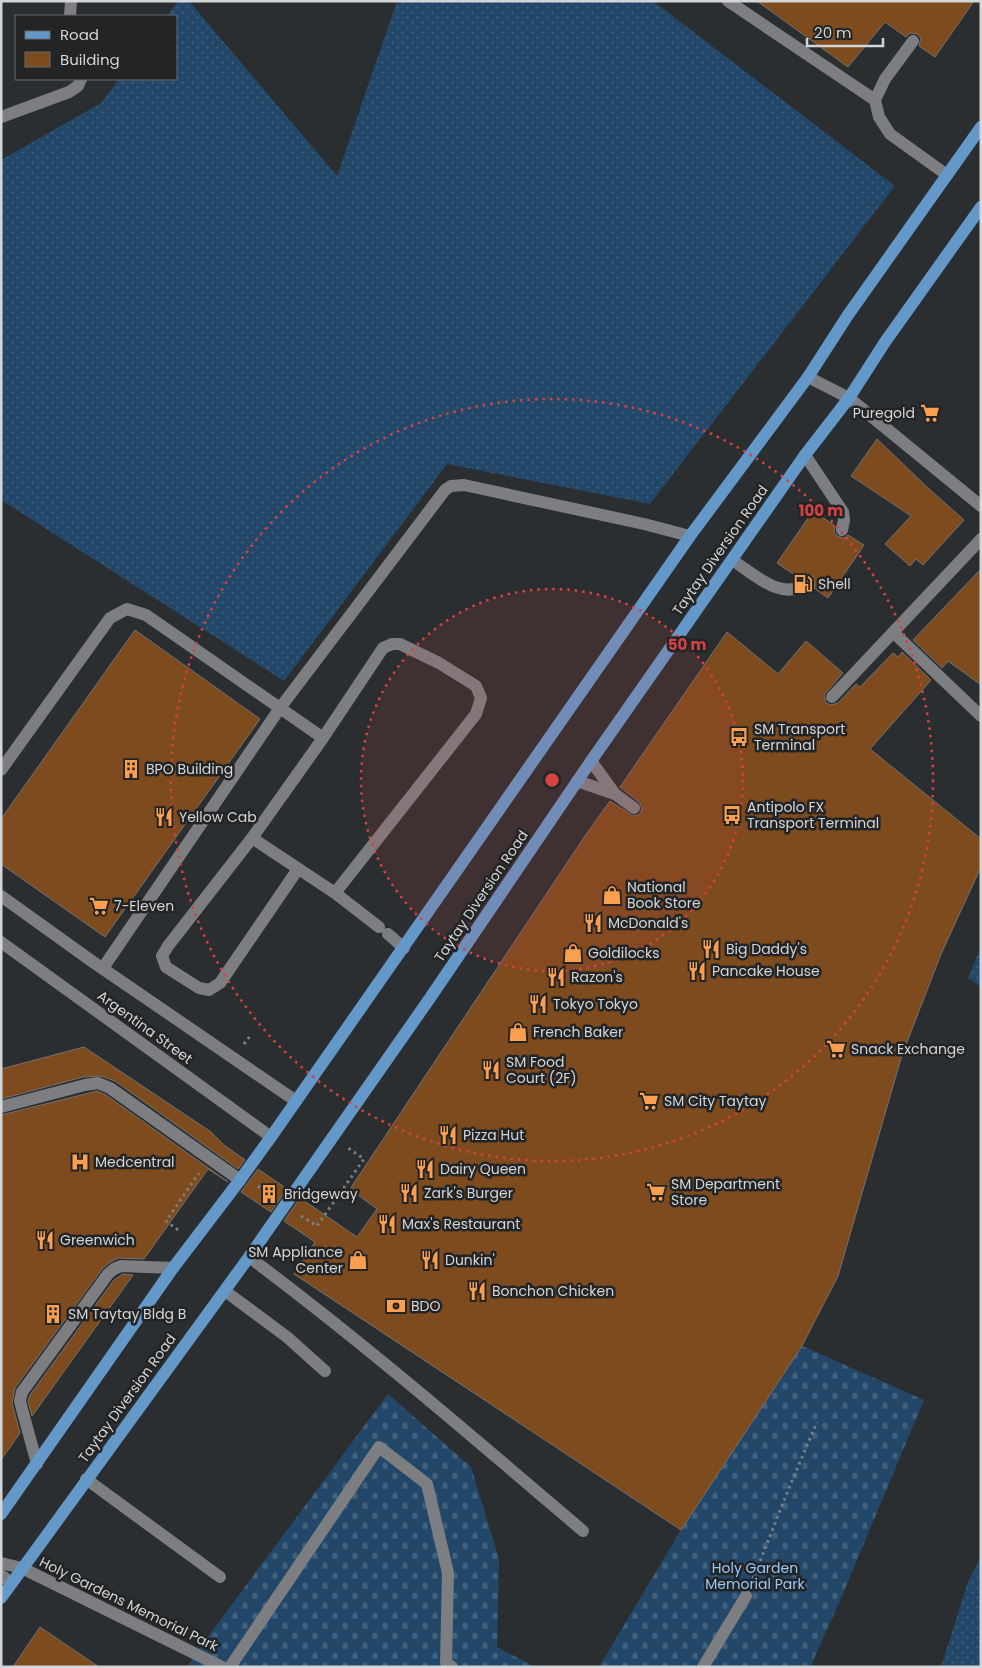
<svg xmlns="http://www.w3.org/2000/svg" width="982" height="1668" viewBox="0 0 982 1668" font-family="Poppins,sans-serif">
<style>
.grass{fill:url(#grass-dots)}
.cemetery{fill:url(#cemetery-stones)}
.building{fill:#7d4b1e;stroke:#757270}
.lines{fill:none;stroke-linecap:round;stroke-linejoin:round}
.path{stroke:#7d8081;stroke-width:3;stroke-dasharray:2.5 4;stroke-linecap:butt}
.lane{stroke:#7c7e81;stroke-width:12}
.street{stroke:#7c7e81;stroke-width:12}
.secondary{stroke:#7c7e81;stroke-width:12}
.primary{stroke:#6398c8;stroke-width:12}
.ring{fill:none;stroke:#d64242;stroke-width:2.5;stroke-dasharray:2.5 5}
.labels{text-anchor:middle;stroke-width:5;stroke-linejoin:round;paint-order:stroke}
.poi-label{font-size:14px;fill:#d3d5d6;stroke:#222426;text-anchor:start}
.street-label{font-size:14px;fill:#d3d5d6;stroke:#222426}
.park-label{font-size:14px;fill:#97c9f9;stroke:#222426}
.centre{fill:#d64242;stroke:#222426;stroke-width:2.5}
.ring-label{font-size:15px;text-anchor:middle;font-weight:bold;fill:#d64242;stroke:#222426;stroke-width:5;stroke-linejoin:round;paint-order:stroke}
</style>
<defs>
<pattern id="grass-dots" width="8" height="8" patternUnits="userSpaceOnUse" patternTransform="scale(1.25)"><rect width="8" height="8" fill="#224768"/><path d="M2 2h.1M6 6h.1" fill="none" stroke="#41617d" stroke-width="1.8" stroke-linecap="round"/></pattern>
<pattern id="cemetery-stones" width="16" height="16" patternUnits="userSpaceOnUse" patternTransform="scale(1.25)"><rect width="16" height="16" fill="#224768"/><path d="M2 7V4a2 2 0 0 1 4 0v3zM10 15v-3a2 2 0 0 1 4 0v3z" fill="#41617d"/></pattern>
</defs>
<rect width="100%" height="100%" fill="#2b2e30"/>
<!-- grass -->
<path class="grass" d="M178,1H189L337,176L397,1H653L895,186L650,504L447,464L284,681L1,500V160L101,103L119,79H176V16H167Z
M981,947V987L968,978Z
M981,1556V1667H941L968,1582Z"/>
<!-- cemetery -->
<path class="cemetery" d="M802,1346L924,1400L839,1603L811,1665L809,1667H599L681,1530Z
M388,1394L471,1467L499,1559L497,1647L535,1667H187L201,1646Z"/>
<!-- building -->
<path class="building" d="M757,1H974L935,57L919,46L921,38L917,34L910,33L906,37L885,22L848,67Z
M877,439L928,488L964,520L923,565L916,559L910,566L885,544L911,516L851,476Z
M813,511L835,526L834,532L837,536L844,538L848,535L864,545L828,598L814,588L815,583L812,576L807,575L799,578L777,563Z
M981,569V685L948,661L942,668L913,640Z
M135,630L260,719L105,937L1,864V819Z
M727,632L778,674L806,641L843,673L824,695L826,703L831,705L838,703L856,684L860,687L893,653L898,657L902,652L931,680L870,749L981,839V867L941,954L902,1055L838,1276L802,1346L681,1530L294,1274L315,1242L284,1221L300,1198L357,1237L377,1209L350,1189L585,836L610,801L633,816L638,815L641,812L642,808L639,802L620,787Z
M84,1047L211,1132L224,1145L245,1160L238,1169L115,1081L101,1076L83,1077L1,1099V1069Z
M97,1091L106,1095L228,1182L208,1169L144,1259L118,1258L109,1263L102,1269L15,1388L12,1403L20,1433L1,1460V1115Z
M258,1169L287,1189L271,1212L241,1192Z
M123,1274L133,1275L32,1416L28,1401L30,1395L114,1280Z
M40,1627L99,1667H13Z"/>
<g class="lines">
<!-- path -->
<path class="path" d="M244,1044L250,1036
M258,1186L271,1195
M301,1216L317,1226L364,1159L348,1148
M178,1230L166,1221L199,1173
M753,1579L789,1488L817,1422"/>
<!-- lane -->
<path class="lane" d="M728,1L875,100
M913,41L885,79L875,100L879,117L890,134L947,175
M805,455L843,512L844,520L842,530
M732,560C753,573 782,603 807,583
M591,761L615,794
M1,770L110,618L127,609L146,615L323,738
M577,781L615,794L634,808
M252,838L335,893L379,927
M298,869L220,983L209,990L199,988L166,967L162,956L168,946L252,838L323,738L383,648L392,644H400L439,663L476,686L481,698L476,714L335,893
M1,896L93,962L296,1101
M388,934L404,948
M103,968L280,708L445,490L451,486L464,485L644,524L690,536
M1,1107L85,1085L98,1083L110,1088L240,1180
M249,1257C364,1343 474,1438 583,1531
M225,1291L287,1337L325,1371
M37,1464L22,1409L20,1401L22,1392L108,1274L114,1269L121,1266L173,1268
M86,1479L220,1577
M1,1563L22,1568L222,1667
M1,1575L12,1583
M703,1667L746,1596"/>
<!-- street -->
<path class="street" d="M70,16L71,1
M1,117L69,92L78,86L81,79
M894,633L981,716
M832,697L981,539
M1,942L271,1137
M230,1667L379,1447L427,1484L448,1573L446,1663L452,1667"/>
<!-- secondary -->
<path class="secondary" d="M808,377L849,398L981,506"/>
<!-- primary -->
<path class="primary" d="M1,1514L173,1268L240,1180L271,1137L690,536L808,377L848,315L981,127
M1,1598L249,1257L430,998L591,761L805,455L849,398L885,342L981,207"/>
</g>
<!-- distance rings -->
<circle cx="552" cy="780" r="191" fill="#d64242" fill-opacity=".12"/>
<g class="ring">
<circle cx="552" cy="780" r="191"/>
<circle cx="552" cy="780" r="381"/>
</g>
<!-- icons -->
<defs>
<g id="supermarket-bare" transform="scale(1.5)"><path d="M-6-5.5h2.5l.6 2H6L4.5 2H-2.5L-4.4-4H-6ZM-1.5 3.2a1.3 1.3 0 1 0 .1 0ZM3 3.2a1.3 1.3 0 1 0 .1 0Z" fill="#fa9f4f" stroke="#222426" stroke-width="2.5" paint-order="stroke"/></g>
<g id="fuel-bare" transform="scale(1.5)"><path d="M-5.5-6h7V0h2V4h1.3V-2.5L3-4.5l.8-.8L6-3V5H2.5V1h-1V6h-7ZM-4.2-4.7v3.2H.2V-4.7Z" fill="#fa9f4f" stroke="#222426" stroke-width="2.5" paint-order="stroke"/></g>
<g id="bus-bare" transform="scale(1.5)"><path d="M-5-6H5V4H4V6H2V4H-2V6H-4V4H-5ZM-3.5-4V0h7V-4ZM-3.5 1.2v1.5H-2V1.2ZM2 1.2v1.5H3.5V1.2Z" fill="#fa9f4f" stroke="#222426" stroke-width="2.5" paint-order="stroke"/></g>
<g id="building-bare" transform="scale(1.5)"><path d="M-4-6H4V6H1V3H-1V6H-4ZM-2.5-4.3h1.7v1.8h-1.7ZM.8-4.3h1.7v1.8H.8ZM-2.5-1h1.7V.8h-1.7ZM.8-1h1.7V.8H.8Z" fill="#fa9f4f" stroke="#222426" stroke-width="2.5" paint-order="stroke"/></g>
<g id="restaurant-bare" transform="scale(1.5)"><path d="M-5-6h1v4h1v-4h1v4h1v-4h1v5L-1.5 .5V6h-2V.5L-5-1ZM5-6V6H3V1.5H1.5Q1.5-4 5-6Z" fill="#fa9f4f" stroke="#222426" stroke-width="2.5" paint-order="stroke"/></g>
<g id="shop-bare" transform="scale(1.5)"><path d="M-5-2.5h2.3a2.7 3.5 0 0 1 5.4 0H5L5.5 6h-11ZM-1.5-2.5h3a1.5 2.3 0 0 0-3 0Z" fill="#fa9f4f" stroke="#222426" stroke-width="2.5" paint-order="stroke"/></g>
<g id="hospital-bare" transform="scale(1.5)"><path d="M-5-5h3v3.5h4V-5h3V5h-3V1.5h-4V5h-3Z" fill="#fa9f4f" stroke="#222426" stroke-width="2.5" paint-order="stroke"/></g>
<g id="bank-bare" transform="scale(1.5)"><path d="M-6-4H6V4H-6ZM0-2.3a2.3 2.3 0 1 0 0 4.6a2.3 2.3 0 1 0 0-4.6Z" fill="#fa9f4f" stroke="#222426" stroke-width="2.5" paint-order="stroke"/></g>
</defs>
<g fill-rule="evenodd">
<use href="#supermarket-bare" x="930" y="413"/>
<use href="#fuel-bare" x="803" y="584"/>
<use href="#bus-bare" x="739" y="737"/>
<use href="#building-bare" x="131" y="769"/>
<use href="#bus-bare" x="732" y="815"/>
<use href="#restaurant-bare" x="164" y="817"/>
<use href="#shop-bare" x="612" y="895"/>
<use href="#supermarket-bare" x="99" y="906"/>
<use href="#restaurant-bare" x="593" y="923"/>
<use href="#restaurant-bare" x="711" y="949"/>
<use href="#shop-bare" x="573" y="953"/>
<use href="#restaurant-bare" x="697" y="971"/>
<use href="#restaurant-bare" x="556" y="977"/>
<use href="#restaurant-bare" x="538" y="1004"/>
<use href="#shop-bare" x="518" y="1032"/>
<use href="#supermarket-bare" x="836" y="1049"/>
<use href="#restaurant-bare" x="491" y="1070"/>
<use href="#supermarket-bare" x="649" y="1101"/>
<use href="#restaurant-bare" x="448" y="1135"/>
<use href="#hospital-bare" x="80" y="1162"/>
<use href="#restaurant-bare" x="425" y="1169"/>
<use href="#supermarket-bare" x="656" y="1192"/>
<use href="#restaurant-bare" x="409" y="1193"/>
<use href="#building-bare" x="269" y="1194"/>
<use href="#restaurant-bare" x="387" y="1224"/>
<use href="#restaurant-bare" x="45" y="1240"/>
<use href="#shop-bare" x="358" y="1260"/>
<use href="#restaurant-bare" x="430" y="1260"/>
<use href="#restaurant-bare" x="477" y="1291"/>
<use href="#bank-bare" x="396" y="1306"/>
<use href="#building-bare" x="53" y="1314"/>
</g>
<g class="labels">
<!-- poi labels -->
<g class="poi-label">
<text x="915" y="418" text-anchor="end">Puregold</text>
<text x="818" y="589">Shell</text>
<text x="754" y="734">SM Transport<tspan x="754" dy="16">Terminal</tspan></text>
<text x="146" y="774">BPO Building</text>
<text x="747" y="812">Antipolo FX<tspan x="747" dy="16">Transport Terminal</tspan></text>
<text x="179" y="822">Yellow Cab</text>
<text x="627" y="892">National<tspan x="627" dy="16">Book Store</tspan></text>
<text x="114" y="911">7-Eleven</text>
<text x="608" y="928">McDonald's</text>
<text x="726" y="954">Big Daddy's</text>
<text x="588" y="958">Goldilocks</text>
<text x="712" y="976">Pancake House</text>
<text x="571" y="982">Razon's</text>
<text x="553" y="1009">Tokyo Tokyo</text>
<text x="533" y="1037">French Baker</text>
<text x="851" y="1054">Snack Exchange</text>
<text x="506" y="1067">SM Food<tspan x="506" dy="16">Court (2F)</tspan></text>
<text x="664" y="1106">SM City Taytay</text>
<text x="463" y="1140">Pizza Hut</text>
<text x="95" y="1167">Medcentral</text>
<text x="440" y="1174">Dairy Queen</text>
<text x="671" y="1189">SM Department<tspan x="671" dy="16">Store</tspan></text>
<text x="424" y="1198">Zark's Burger</text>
<text x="284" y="1199">Bridgeway</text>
<text x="402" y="1229">Max's Restaurant</text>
<text x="60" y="1245">Greenwich</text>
<text x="343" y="1257" text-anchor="end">SM Appliance<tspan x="343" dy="16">Center</tspan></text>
<text x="445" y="1265">Dunkin'</text>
<text x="492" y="1296">Bonchon Chicken</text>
<text x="411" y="1311">BDO</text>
<text x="68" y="1319">SM Taytay Bldg B</text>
</g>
<!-- street labels -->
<g class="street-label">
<text transform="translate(720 550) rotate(-55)" y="5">Taytay Diversion Road</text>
<text transform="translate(481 896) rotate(-56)" y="5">Taytay Diversion Road</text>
<text transform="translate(145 1027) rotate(36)" y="5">Argentina Street</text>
<text transform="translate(127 1398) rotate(-54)" y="5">Taytay Diversion Road</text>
<text transform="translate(129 1604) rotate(26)" y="5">Holy Gardens Memorial Park</text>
</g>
<!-- park labels -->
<g class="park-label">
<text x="755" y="1573">Holy Garden<tspan x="755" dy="16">Memorial Park</tspan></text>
</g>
</g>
<circle cx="552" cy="780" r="8" class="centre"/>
<g class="ring-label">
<text x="821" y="516">100 m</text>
<text x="687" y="650">50 m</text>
</g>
<!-- border -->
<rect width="982" height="1668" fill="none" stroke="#d3d5d6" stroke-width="5"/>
<!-- legend -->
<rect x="15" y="15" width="162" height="65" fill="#222426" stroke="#696b6c"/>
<rect x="25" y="31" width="25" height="8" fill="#6398c8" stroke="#696b6c"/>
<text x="60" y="40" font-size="15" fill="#d3d5d6">Road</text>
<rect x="25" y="52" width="25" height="15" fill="#7d4b1e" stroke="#696b6c"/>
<text x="60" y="65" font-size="15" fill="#d3d5d6">Building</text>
<!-- scale -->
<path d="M807 38v8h76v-8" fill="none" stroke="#d3d5d6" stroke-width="2.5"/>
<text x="814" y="38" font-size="15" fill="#d3d5d6" stroke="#222426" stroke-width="4" paint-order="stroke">20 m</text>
</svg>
